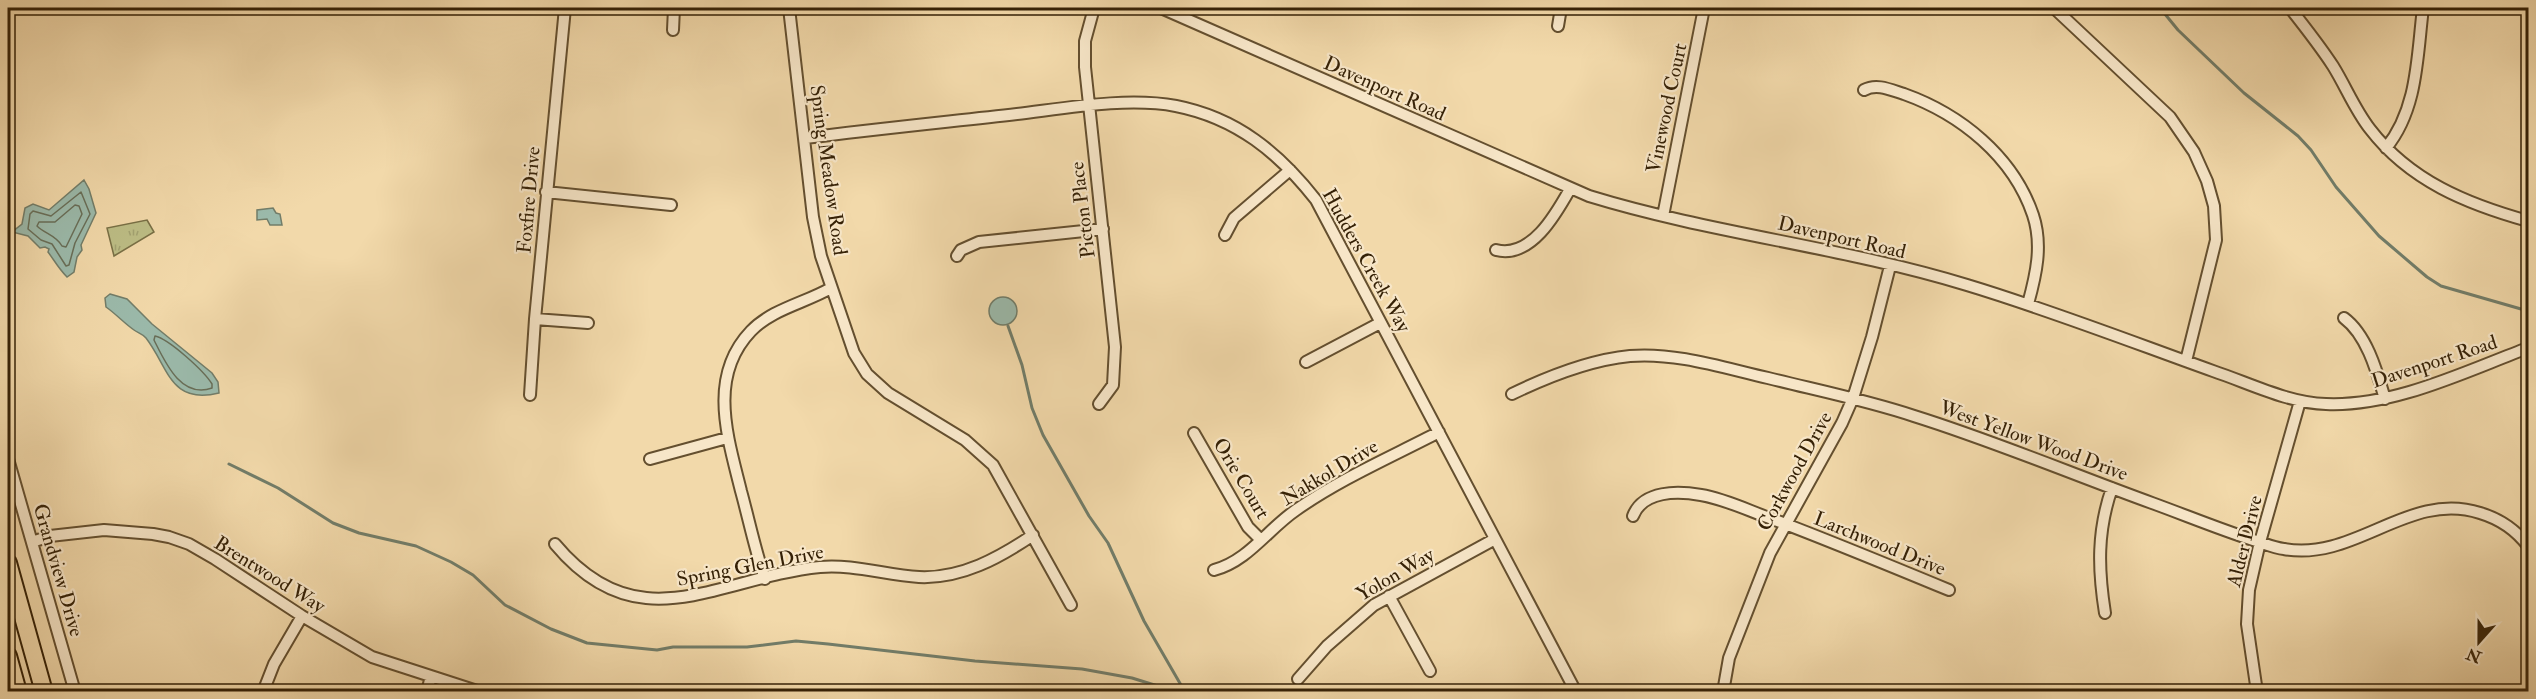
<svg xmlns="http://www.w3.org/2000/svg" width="2536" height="699" viewBox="0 0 2536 699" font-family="'IM FELL Double Pica',serif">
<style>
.grass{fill:url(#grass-tufts);stroke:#797046;stroke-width:1.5}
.water{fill:#9bbaab;stroke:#727d69;stroke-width:1.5}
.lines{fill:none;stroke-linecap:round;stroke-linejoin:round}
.shore{stroke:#686e58;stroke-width:1.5}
.stream{stroke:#727d69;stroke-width:3}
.minor-casing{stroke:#644f2f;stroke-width:14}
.highway-casing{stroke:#352106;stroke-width:20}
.minor{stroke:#f7e6c8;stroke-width:10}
.highway{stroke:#f2d9aa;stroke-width:16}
.labels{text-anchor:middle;stroke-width:4.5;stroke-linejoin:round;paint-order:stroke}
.street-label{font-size:20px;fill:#352106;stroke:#f7e6c8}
</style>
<defs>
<pattern id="grass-tufts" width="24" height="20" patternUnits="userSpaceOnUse" patternTransform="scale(1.5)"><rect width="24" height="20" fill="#bdbe86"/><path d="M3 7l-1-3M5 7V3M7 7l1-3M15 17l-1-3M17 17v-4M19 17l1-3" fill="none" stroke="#a3a372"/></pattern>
</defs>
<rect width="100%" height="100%" fill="#f2d9aa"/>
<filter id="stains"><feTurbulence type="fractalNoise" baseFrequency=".00333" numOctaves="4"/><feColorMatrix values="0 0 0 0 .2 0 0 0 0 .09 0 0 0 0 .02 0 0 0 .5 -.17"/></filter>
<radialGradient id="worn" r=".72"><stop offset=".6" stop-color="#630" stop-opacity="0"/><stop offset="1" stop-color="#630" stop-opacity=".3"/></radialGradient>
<!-- grass -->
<path class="grass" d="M147,220L154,232L114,256L107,228Z"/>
<!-- water -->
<path class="water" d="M84,180L89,189L96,213L81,245L82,250L77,257L74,272L67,277C59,269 54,260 48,252L49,249L45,247L40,248L28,236L12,232L22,224L25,208L33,204L49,210Z
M273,208L276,213L280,214L282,225H270L267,219L257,220V210Z
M110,294L127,299L152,324L212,373L218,382L219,393C170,405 169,368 146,338C143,334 138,333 134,330C124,323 116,314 106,307L105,298Z
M989 311a14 14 0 1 1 28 0a14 14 0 1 1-28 0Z"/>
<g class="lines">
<!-- shore -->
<path class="shore" d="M81,192L90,214L75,243L69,265L66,266L52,244L41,240L28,229L30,214L33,211L51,216Z
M75,205L79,206L82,214L66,247L62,246C56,235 45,234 37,226L39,222H55Z
M155,336C169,339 204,371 212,384V388C181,399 165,362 154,340Z"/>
<!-- stream -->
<path class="stream" d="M2160,8L2178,30L2244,93L2298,136L2311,150L2336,187L2379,236L2427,277L2441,286L2528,311
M1008,326L1022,365L1032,408L1043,435L1089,516L1108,543L1144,621L1185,692
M229,464L278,488L333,523L359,533L416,546L451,562L473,575L505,605L551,629L587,643L657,650L673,647H747L796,641L828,644L975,661L1082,669L1132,678L1177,692"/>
<!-- minor casing -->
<g class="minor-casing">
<path id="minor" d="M789,8L813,217L821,256L854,353L867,374L888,393L965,440L993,465L1071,605
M1094,8L1085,41V67L1115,347L1113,385L1099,404
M1161,8L1589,196C1713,234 1843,247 1967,285C2050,310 2132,342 2213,371C2249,383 2288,403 2326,404C2394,407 2466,371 2528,348
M2054,8L2170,117L2194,152L2207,181L2214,206L2216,240L2186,361
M2290,8C2305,27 2320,46 2333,66C2346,87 2355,110 2370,129C2410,181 2467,204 2528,221
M8,10L11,8
M1558,26L1561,8
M673,30L674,8
M1864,90C1877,83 1891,90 1904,94C1960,114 2013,156 2033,215C2043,245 2036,275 2028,304
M805,138C876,129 946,122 1017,114C1067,108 1127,97 1176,106C1237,118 1279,153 1316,200L1576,692
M2386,148C2418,109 2417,56 2423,8
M546,192L671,205
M1663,216L1704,8
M1225,235L1234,218L1290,170
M1496,250C1531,259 1556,214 1570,189
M957,256L961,250L979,242L1103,229
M2344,318C2367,335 2377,372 2385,399
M535,319L588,323
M1306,362L1380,323
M1512,394C1549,376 1589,360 1630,356C1675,352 1724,368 1768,378C1816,390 1866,400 1914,416C1994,441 2072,474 2152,503C2185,515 2219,529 2253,540C2263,543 2274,548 2284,549C2355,562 2409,490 2480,513C2500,519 2516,530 2528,546
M530,395L535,319L565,8
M1194,433L1248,527L1261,540
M8,459L75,692
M650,459L727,438
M1633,516C1643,490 1678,491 1701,495C1726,499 1751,512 1775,520C1833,542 1891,566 1949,590
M32,542L50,536L104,530L153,534L169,537L189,544L215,559L302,616L372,657L480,692
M555,544C639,645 719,577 820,567C853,564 886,575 919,577C961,579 999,558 1033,535
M1214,570C1248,561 1268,529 1296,510C1340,479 1391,457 1439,432
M765,579C755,550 749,520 741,491C728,438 707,377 751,331C772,309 805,303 831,288
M1389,596L1430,671
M2105,613C2098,569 2097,531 2112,488
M1298,679L1327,646L1374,605L1495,539
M263,692L274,664L302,616
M427,692L431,676
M1723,692L1729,658L1770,553L1842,423L1853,398L1872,337L1890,266
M2257,692L2247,624L2249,590L2260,542L2300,401"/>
</g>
<!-- highway casing -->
<g class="highway-casing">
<path id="highway" d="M8,563L44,692
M8,656L18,692"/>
</g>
<!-- minor -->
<use href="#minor" class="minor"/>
<!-- highway -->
<use href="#highway" class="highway"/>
</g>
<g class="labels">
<!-- street labels -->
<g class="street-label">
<text transform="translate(1385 88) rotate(24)" y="7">Davenport Road</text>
<text transform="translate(1666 108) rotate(-78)" y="7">Vinewood Court</text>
<text transform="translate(829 170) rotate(82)" y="7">Spring Meadow Road</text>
<text transform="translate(528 200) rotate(-85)" y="7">Foxfire Drive</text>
<text transform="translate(1082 210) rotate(-97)" y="7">Picton Place</text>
<text transform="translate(1842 237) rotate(13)" y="7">Davenport Road</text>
<text transform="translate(1367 260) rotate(61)" y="7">Hudders Creek Way</text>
<text transform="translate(2434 361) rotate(-18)" y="7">Davenport Road</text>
<text transform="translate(2034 440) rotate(20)" y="7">West Yellow Wood Drive</text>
<text transform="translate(1794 471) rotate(-61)" y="7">Corkwood Drive</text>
<text transform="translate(1329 472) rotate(-31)" y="7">Nakkol Drive</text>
<text transform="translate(1242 478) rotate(59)" y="7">Orie Court</text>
<text transform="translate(2244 541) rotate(-76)" y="7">Alder Drive</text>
<text transform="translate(1880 543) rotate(22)" y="7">Larchwood Drive</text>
<text transform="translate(750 565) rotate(-11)" y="7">Spring Glen Drive</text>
<text transform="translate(59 570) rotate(74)" y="7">Grandview Drive</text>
<text transform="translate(270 574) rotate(32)" y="7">Brentwood Way</text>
<text transform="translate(1395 574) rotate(-30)" y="7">Yolon Way</text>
</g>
</g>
<!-- margin -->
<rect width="2536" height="699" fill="none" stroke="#f2d9aa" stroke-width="30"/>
<rect x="9" y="9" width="2518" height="681" fill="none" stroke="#352106" stroke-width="3"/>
<rect x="15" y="15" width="2506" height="669" fill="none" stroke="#352106" stroke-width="1.5"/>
<!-- north arrow -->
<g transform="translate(2479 642) rotate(201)" stroke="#f7e6c8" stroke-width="4.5" paint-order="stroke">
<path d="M0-4.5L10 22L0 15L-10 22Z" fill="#352106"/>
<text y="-9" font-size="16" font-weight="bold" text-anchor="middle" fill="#352106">N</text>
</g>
<rect width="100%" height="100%" filter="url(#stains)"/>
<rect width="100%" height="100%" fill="url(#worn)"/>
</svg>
